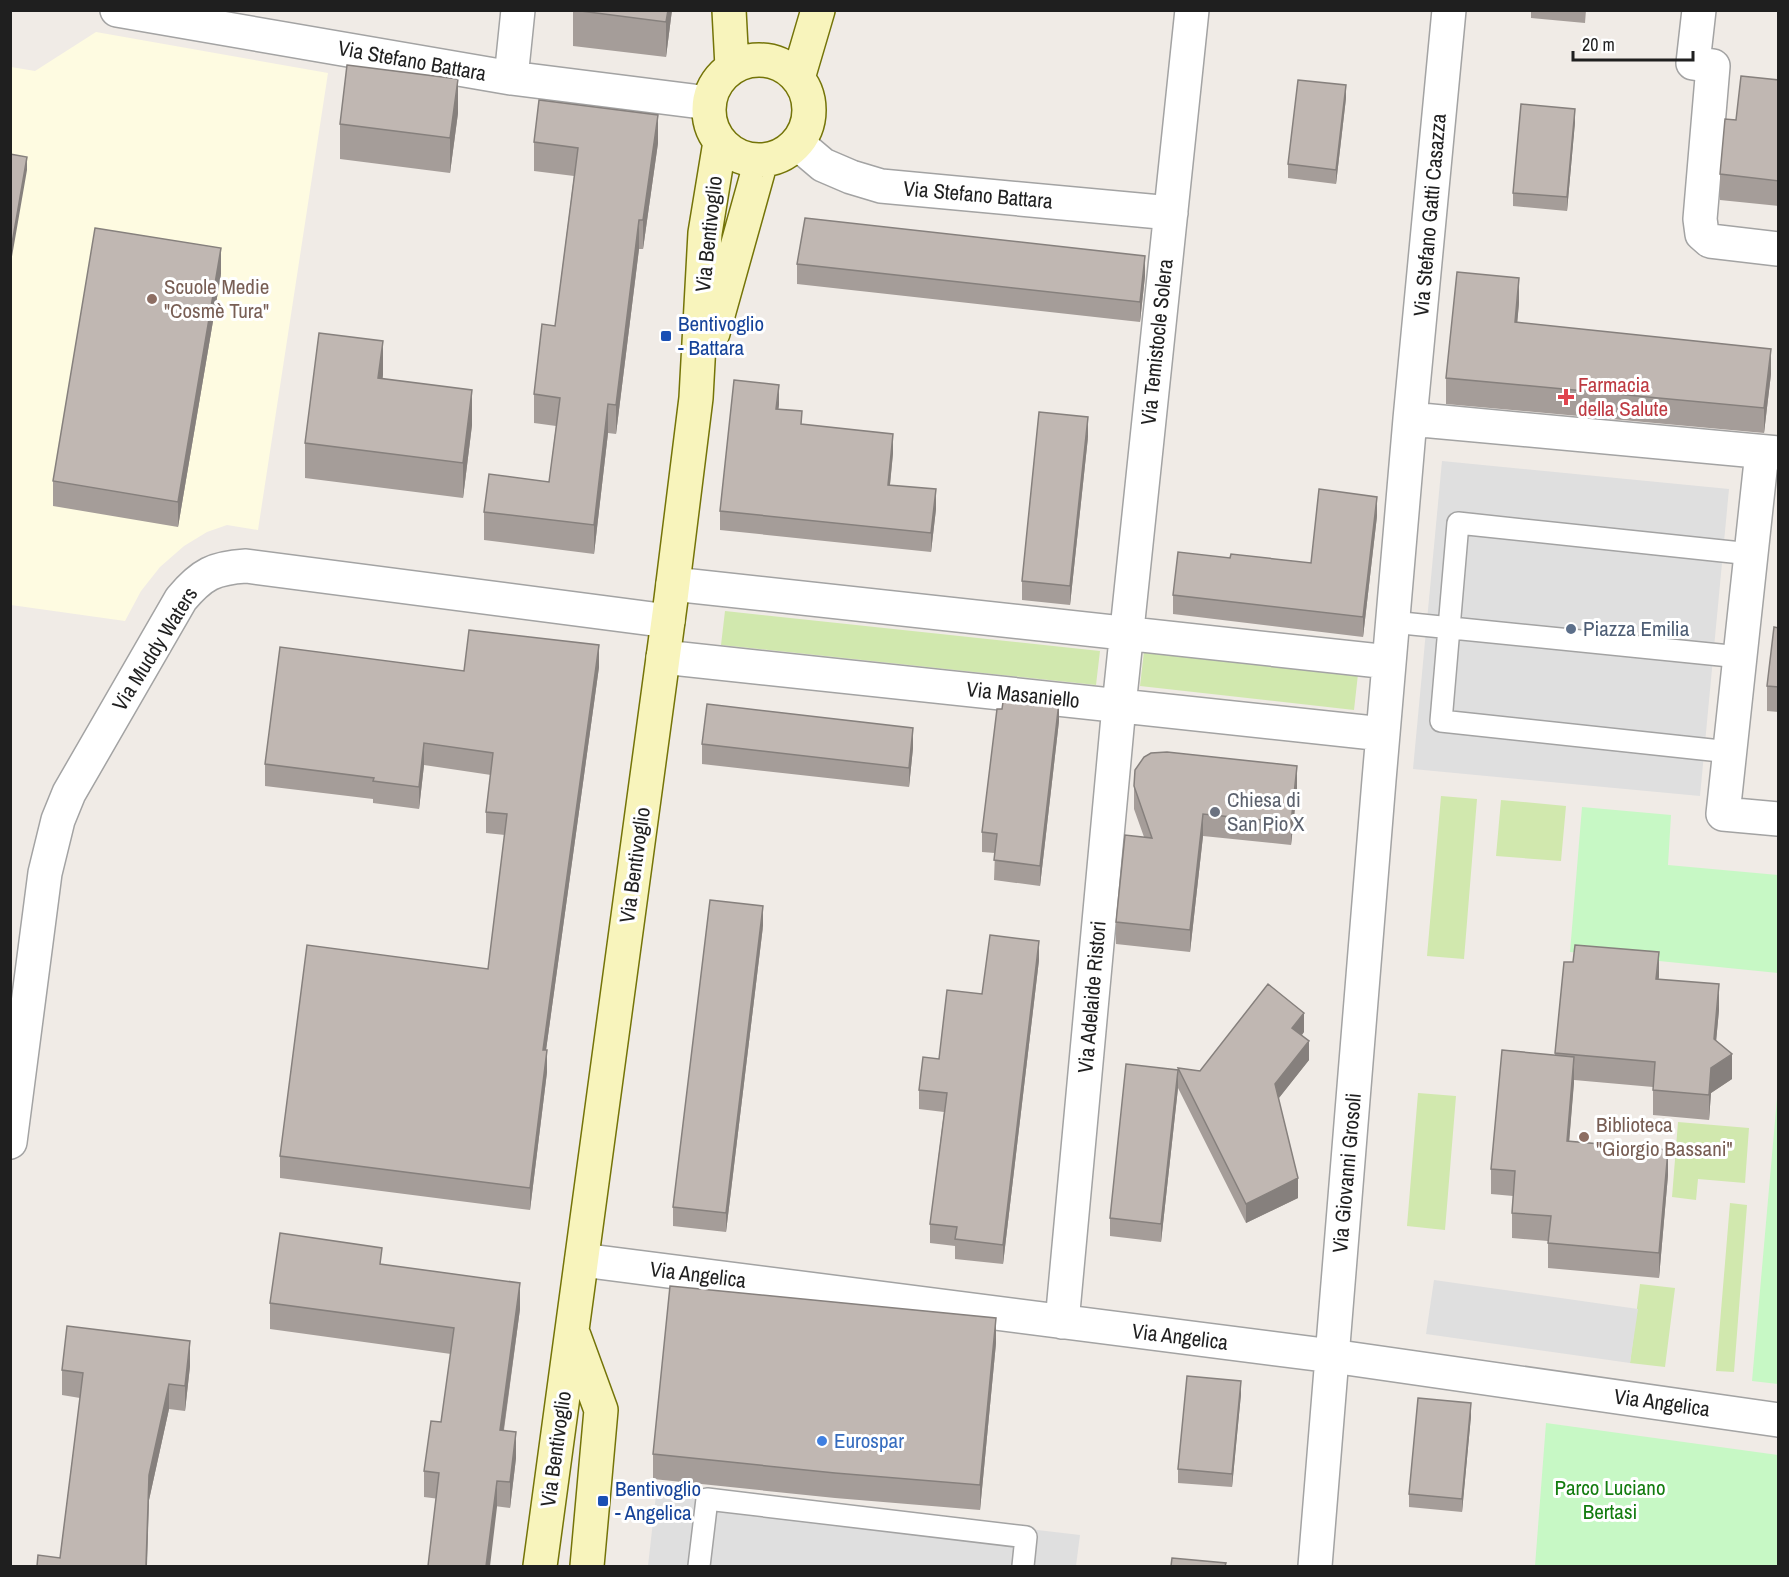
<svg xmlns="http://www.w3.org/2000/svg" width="1789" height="1577" viewBox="0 0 1789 1577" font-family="'Archivo Narrow',sans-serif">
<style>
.education{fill:#fefbe1}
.grass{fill:#d1e8ae}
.park{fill:#c7f8c5}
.parking{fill:#dfdfdf}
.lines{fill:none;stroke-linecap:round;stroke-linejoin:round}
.lane-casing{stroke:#a3a3a3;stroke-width:24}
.street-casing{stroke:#a3a3a3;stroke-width:36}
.secondary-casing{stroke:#747408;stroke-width:36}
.lane{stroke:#fff;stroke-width:21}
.street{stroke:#fff;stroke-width:33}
.secondary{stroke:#f8f4bc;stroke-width:33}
.wall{fill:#a59d99}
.shaded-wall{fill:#86807d}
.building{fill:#c0b7b2;stroke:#86807d;stroke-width:1.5}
.education-dot{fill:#8d6e63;stroke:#fff;stroke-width:2}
.transit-dot{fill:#1a4fb4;stroke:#fff;stroke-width:2}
.health-dot{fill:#e0444e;stroke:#fff;stroke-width:2}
.service-dot{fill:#5c6f8a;stroke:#fff;stroke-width:2}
.worship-dot{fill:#6b7280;stroke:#fff;stroke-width:2}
.shop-dot{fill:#3f7fe0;stroke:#fff;stroke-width:2}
.labels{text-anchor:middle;stroke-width:6;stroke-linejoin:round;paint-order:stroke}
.street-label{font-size:21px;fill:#1f1f1f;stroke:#fff}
.education-label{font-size:21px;fill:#785e54;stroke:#fff;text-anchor:start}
.transit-label{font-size:21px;fill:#164399;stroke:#fff;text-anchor:start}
.health-label{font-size:21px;fill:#be3a42;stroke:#fff;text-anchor:start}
.service-label{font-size:21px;fill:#4e5e75;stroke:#fff;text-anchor:start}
.worship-label{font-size:21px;fill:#5b616d;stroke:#fff;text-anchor:start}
.shop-label{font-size:21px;fill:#366cbe;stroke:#fff;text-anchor:start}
.park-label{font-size:21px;fill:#137c0f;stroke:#fff}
</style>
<rect width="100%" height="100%" fill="#f0ebe6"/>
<!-- education -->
<path class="education" d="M96,32L328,73L258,530L227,525L207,532L184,546L160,567L141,591L125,621L11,605V67L35,71Z"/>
<!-- grass -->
<path class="grass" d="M725,611L1100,651L1096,685L721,645Z
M1144,651L1358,674L1354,710L1140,686Z
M1441,796L1477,799L1464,959L1427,956Z
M1501,800L1566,806L1561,861L1496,856Z
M1418,1093L1456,1096L1445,1230L1407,1226Z
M1678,1122L1749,1128L1745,1183L1698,1179L1696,1200L1672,1197Z
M1730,1203L1747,1205L1734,1372L1716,1371Z
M1640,1284L1675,1288L1665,1367L1630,1363Z"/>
<!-- park -->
<path class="park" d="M1582,807L1671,815L1668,865L1778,875V973L1570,952Z
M1778,1087V1384L1752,1381Z
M1546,1423L1778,1455V1566H1535Z"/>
<!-- parking -->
<path class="parking" d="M1442,461L1729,489L1700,796L1413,769Z
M1434,1280L1638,1309L1630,1363L1426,1334Z
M657,1486L1080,1535L1076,1566H648Z"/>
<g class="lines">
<!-- lane casing -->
<g class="lane-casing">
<path id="lane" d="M1392,622L1740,657
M1730,752L1441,721L1458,523L1751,554
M699,1566L707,1499L1026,1537L1023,1566"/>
</g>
<!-- street casing -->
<g class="street-casing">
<path id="street" d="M117,10L511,78L709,103
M1699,10L1693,63L1713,66L1700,219L1702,234L1710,241L1778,249
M511,78L518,10
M797,143L823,165L851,177L881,186L1171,213
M1410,419L1778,453
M1762,452L1723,814L1778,819
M673,584L1389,662
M663,657L1383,734
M10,1142L45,873L58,820L69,793L181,599C202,574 214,568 246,566L668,621
M582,1260L1332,1356L1778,1420
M1062,1322L1119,706L1192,10
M1315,1566L1379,780L1410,419L1449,10"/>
</g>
<!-- secondary casing -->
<g class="secondary-casing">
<path id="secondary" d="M729,10L732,67
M709 110a50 50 0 1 1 100 0a50 50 0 1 1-100 0Z
M798,78L818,10
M713,333L761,161
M574,1336L601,1410L587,1566
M540,1566L671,599L696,398L705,233L720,142"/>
</g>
<!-- lane -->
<use href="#lane" class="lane"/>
<!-- street -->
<use href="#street" class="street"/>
<!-- secondary -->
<use href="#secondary" class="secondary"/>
</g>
<!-- wall -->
<path class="wall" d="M573,10H672L666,57L573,46Z
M1531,10H1586L1585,23L1531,18Z
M1779,80V206L1720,200V174L1736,120Z
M1346,98L1336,184L1288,178V164Z
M458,113L450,173L340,159V124Z
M1575,122L1567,211L1513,206V193Z
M534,142L658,143L643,249H639L616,434L608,433L594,554L484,540V512L549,482L556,426L534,423V394L555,326L574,176L534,171Z
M797,264L1145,276L1140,322L797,284Z
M221,274L178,527L53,506V481Z
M1519,303L1517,323L1771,374L1764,433L1446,404V378Z
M383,375L382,379L472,425L463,498L305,478V443Z
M779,405L778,409L802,424L893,453L890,485L936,509L931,552L720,530V511Z
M1088,437L1070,605L1022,600V581Z
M1377,516L1363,637L1173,614V595L1230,558L1311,563Z
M1779,628V712L1767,711V686Z
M599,667L546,1050L547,1072L530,1210L280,1178V1156L488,969L505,835L486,833V812L491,775L424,765L419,809L373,803V799L265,786V764L464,671Z
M1059,721L1040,886L994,880L995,853L982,852V832Z
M702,744L913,748L909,787L702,764Z
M1134,786L1297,789L1291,845L1203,836L1190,952L1116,944V922L1144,837L1134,809Z
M763,926L726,1232L673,1226V1207Z
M1039,960L1003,1264L955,1259V1246L930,1243V1224L944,1112L919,1109V1090L982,994Z
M1564,962L1658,979L1719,1010L1716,1041L1732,1079L1711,1093L1709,1120L1653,1115V1087L1574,1080L1569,1142L1668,1175L1659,1278L1548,1268V1241L1512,1238V1213L1513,1196L1491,1194V1169L1555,1055Z
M1304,1032L1302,1035L1309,1060L1278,1099L1298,1198L1246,1223L1178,1088V1068L1200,1071Z
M1178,1088L1161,1242L1110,1236V1218Z
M382,1264L520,1309L504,1430L516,1458L510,1508L424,1497V1471L441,1422L451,1354L270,1329V1303Z
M996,1343L980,1510L835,1498L653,1479V1454Z
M190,1366L185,1411L169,1409L149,1500L60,1558L80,1398L62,1395V1370Z
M1241,1394L1232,1487L1178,1483V1469Z
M1471,1416L1462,1512L1409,1507V1494Z"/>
<!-- shaded-wall -->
<path class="shaded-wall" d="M668,10H672L666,57V22Z
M458,79V113L450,173V138Z
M1346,85V98L1336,184V170Z
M1575,109V122L1567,211V197Z
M658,115V143L643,249V220Z
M27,157V170L10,268V255Z
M639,220V249L616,434V405Z
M221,248V274L178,527V502Z
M1145,256V276L1140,322V302Z
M1519,278V303L1515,348V322Z
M383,341V375L378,413V378Z
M1771,349V374L1764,433V408Z
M779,385V405L776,429V409Z
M472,390V425L463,498V463Z
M608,404V433L594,554V525Z
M1088,417V437L1070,605V586Z
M893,434V453L888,504V485Z
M936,489V509L931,552V533Z
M1377,497V516L1363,637V617Z
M599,645V667L543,1072V1050Z
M1059,702V721L1040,886V866Z
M913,728V748L909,787V768Z
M424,743V765L419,809V787Z
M1297,766V789L1291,845V823Z
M1203,814V836L1190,952V930Z
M763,906V926L726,1232V1213Z
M1039,941V960L1003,1264V1245Z
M1659,952V977L1656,1004V979Z
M1719,984V1010L1714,1064V1039Z
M1304,1013V1032L1292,1047V1028Z
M1309,1041V1060L1275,1103V1084Z
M547,1050V1072L530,1210V1188Z
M1732,1054V1079L1711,1093L1709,1120V1095L1711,1068Z
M1574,1057V1083L1567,1167V1141Z
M1178,1070V1088L1161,1242V1224Z
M1668,1150V1175L1659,1278V1253Z
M1298,1178V1198L1246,1223V1204Z
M520,1283V1309L500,1456V1430Z
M996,1318V1343L980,1510V1485Z
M190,1341V1366L185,1411V1386Z
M1241,1381V1394L1232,1487V1474Z
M169,1384V1409L149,1500L147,1566H146L149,1475Z
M1471,1403V1416L1462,1512V1499Z
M516,1432V1458L510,1508V1482Z
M497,1481V1507L490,1566H486Z"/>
<!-- building -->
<path class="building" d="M573,10H668L666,22Z
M347,65L458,79L450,138L340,124Z
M1741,76L1779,80V181L1720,174L1725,119L1736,120Z
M1298,80L1346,85L1336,170L1288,164Z
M539,100L658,115L643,220H639L616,405L608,404L594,525L484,512L489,474L549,482L560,398L534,394L542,324L555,326L578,148L534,142Z
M1521,104L1575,109L1567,197L1513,193Z
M10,154L27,157L10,255Z
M805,218L1145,256L1140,302L797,264Z
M95,228L221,248L178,502L53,481Z
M1457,272L1519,278L1515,322L1771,349L1764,408L1446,378Z
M319,333L383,341L378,378L472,390L463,463L305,443Z
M734,380L779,385L776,409L802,411L801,424L893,434L888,485L936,489L931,533L720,511Z
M1039,412L1088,417L1070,586L1022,581Z
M1319,489L1377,497L1363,617L1173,595L1178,552L1230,558L1231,554L1311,563Z
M1774,627L1779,628V687L1767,686Z
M469,630L599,645L543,1050H547L530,1188L280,1156L307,945L488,969L507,814L486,812L493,753L424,743L419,787L373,781L374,778L265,764L280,647L464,671Z
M1004,695L1059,702L1040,866L994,860L997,834L982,832L997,709H1002Z
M707,704L913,728L909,768L702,744Z
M1167,752L1297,766L1291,823L1203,814L1190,930L1116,922L1125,835L1152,838L1134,786L1135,770L1144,757L1151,753Z
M710,900L763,906L726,1213L673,1207Z
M990,935L1039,941L1003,1245L955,1239L957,1227L930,1224L947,1093L919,1090L923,1057L939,1059L947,990L982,994Z
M1575,945L1659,952L1656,979L1719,984L1714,1039L1732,1054L1711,1068L1709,1095L1653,1090L1655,1062L1555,1053L1564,962H1573Z
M1268,984L1304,1013L1292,1028L1309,1041L1275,1084L1298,1178L1246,1204L1178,1068L1200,1071Z
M1502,1050L1574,1057L1567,1141L1668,1150L1659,1253L1548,1243L1551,1216L1512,1213L1515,1171L1491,1169Z
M1126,1064L1178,1070L1161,1224L1110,1218Z
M280,1233L382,1248L380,1264L520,1283L500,1430L516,1432L510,1482L497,1481L486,1566H428L439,1473L424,1471L431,1421L441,1422L454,1328L270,1303Z
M670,1286L996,1318L980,1485L835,1473L653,1454Z
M67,1326L190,1341L185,1386L169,1384L149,1475L146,1566H37L38,1555L60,1558L72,1462L83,1373L62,1370Z
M1187,1376L1241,1381L1232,1474L1178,1469Z
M1418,1398L1471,1403L1462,1499L1409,1494Z
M1172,1558L1226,1563L1225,1566H1171Z"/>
<!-- markers -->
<g class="education-dot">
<circle cx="152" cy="299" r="6"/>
<circle cx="1584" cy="1137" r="6"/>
</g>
<g class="transit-dot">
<rect x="660" y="330" width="12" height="12" rx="3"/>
<rect x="597" y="1495" width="12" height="12" rx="3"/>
</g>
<path class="health-dot" d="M1563 388h6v6h6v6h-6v6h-6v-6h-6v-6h6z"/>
<circle class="service-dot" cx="1571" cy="629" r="6"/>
<circle class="worship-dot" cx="1215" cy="812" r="6"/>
<circle class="shop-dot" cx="822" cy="1441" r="6"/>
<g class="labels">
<!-- street labels -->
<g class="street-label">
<text transform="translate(412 61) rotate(10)" y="7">Via Stefano Battara</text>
<text transform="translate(978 195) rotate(5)" y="7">Via Stefano Battara</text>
<text transform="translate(1430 215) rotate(-85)" y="7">Via Stefano Gatti Casazza</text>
<text transform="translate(709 234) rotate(-84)" y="7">Via Bentivoglio</text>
<text transform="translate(1157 342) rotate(-84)" y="7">Via Temistocle Solera</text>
<text transform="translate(155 649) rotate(-58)" y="7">Via Muddy Waters</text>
<text transform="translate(1023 695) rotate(6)" y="7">Via Masaniello</text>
<text transform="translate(635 865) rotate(-82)" y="7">Via Bentivoglio</text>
<text transform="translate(1092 997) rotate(-85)" y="7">Via Adelaide Ristori</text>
<text transform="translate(1347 1173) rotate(-85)" y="7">Via Giovanni Grosoli</text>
<text transform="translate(698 1275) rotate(7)" y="7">Via Angelica</text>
<text transform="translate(1180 1337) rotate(7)" y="7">Via Angelica</text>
<text transform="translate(1662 1403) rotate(8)" y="7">Via Angelica</text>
<text transform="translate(556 1449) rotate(-82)" y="7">Via Bentivoglio</text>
</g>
<!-- education labels -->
<g class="education-label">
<text x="164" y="294">Scuole Medie<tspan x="164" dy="24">"Cosmè Tura"</tspan></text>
<text x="1596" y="1132">Biblioteca<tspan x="1596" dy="24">"Giorgio Bassani"</tspan></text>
</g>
<!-- transit labels -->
<g class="transit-label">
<text x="678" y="331">Bentivoglio<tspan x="678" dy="24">- Battara</tspan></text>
<text x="615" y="1496">Bentivoglio<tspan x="615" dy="24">- Angelica</tspan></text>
</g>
<!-- health labels -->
<g class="health-label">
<text x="1578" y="392">Farmacia<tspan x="1578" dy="24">della Salute</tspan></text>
</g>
<!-- service labels -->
<g class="service-label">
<text x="1583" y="636">Piazza Emilia</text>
</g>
<!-- worship labels -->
<g class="worship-label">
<text x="1227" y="807">Chiesa di<tspan x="1227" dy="24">San Pio X</tspan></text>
</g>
<!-- shop labels -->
<g class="shop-label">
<text x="834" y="1448">Eurospar</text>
</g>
<!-- park labels -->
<g class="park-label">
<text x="1610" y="1495">Parco Luciano<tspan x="1610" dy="24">Bertasi</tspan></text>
</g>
</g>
<!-- border -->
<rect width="1789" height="1577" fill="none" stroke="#1f1f1f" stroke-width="24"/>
<!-- scale -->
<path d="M1573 51v9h120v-9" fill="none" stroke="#1f1f1f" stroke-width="3"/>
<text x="1582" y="51" font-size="18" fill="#1f1f1f" stroke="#ffffff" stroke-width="4.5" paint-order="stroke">20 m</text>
</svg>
